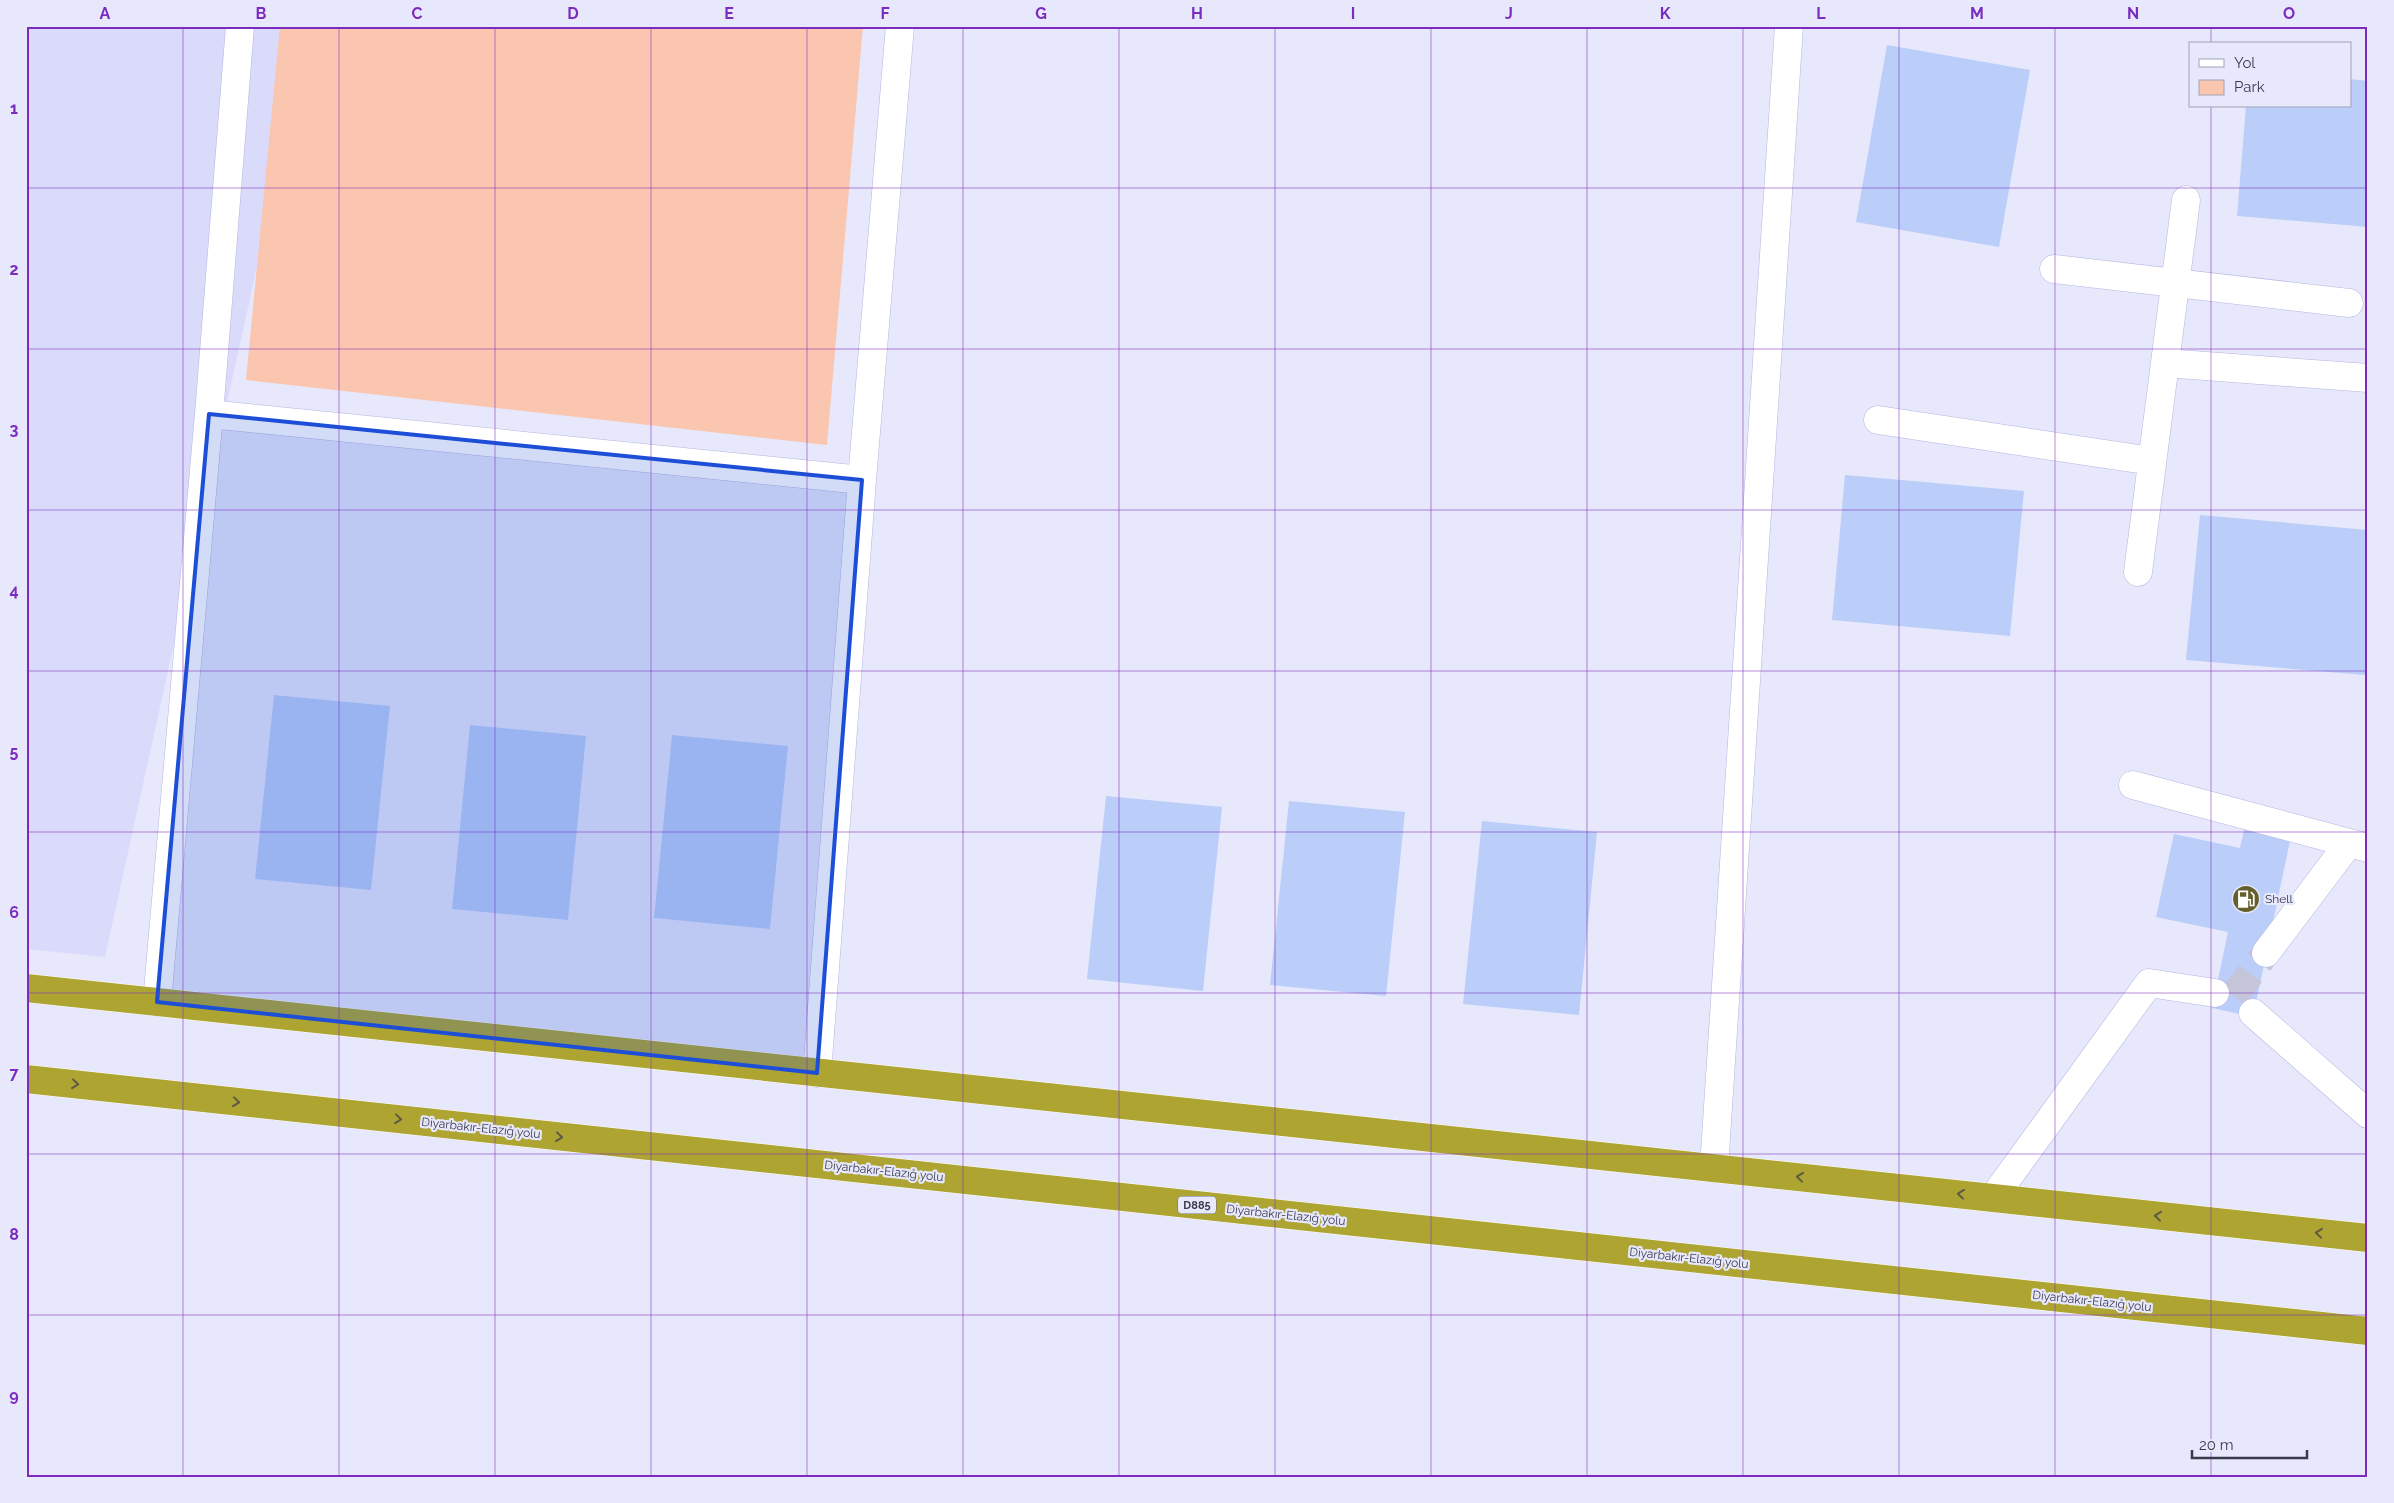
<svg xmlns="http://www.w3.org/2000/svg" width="2394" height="1503" viewBox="0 0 2394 1503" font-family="Raleway,sans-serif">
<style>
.built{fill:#dadbfb}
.green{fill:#fbc6af}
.building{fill:#bacef9}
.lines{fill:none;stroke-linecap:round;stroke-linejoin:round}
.minor-tunnel{stroke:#c4c5d8;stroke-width:28;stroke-dasharray:28 14;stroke-linecap:butt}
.minor-casing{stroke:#b5b5e2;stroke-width:29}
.highway-casing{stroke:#fff;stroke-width:29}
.minor{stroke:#fff;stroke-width:28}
.highway{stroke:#aea432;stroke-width:28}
.oneway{stroke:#5d5a45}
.marked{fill:#1d4ed8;fill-opacity:0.2;stroke:#1d4ed8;stroke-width:4;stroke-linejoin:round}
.grid{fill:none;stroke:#7b2cbf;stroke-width:1;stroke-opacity:0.55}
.labels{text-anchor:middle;stroke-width:4.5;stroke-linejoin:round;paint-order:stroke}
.shield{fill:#e7e8fb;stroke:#6e6e81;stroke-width:1}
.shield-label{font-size:11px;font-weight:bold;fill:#3a3a4d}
.poi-label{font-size:12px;fill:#3a3a4d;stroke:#e7e8fb;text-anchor:start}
.street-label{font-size:12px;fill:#3a3a4d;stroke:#e7e8fb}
.neatline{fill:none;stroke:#7b2cbf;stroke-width:2}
.grid-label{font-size:16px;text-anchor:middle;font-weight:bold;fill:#7b2cbf}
</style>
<rect width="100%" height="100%" fill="#e7e8fb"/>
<!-- built -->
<path class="built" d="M26,26H310L105,957L26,949Z"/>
<!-- green -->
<path class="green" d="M280,26H863L827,445L246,380Z"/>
<!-- building -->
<path class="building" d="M1887,45L2030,70L1999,247L1856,222Z
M2350,79L2368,81V227L2237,216L2246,106H2350Z
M1845,475L2024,491L2010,636L1832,620Z
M2200,515L2368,530V644L2365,675L2186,660Z
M274,695L390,706L371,890L255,879Z
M470,725L586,736L568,920L452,909Z
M672,735L788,746L770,929L654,918Z
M1106,796L1222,807L1203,991L1087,979Z
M1289,801L1405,812L1386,996L1270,985Z
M1482,821L1597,832L1579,1015L1463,1004Z
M2245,826L2291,836L2253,1017L2212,1008L2228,932L2156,917L2174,834L2240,848Z"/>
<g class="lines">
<!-- minor-tunnel -->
<path class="minor-tunnel" d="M2234,996L2266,953"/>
<!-- minor casing -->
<g class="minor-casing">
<path id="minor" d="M2054,269L2349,303
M2165,363L2368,378
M209,414L862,480
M1878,420L2152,461
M2138,572L2186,200
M2133,785L2368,848
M2266,953L2349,843
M157,1002L209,414L240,26
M2253,1013L2368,1114
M817,1073L862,480L900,26
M1714,1168L1789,26
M1993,1198L2149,983L2215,993"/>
</g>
<!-- highway casing -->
<g class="highway-casing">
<path id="highway" d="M26,988L2368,1238
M26,1079L2368,1331"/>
</g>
<!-- minor -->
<use href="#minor" class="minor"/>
<!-- highway -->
<use href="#highway" class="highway"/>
</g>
<!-- one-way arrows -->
<defs><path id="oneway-chevron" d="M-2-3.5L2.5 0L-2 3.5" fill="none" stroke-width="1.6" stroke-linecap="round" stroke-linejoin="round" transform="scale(1.25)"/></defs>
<g class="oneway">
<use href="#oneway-chevron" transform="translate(75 1084) rotate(6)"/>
<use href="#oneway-chevron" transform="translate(236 1102) rotate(6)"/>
<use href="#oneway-chevron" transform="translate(398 1119) rotate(6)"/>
<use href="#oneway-chevron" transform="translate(559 1137) rotate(6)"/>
<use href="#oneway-chevron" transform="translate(1800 1177) rotate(-174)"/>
<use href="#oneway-chevron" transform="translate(1961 1194) rotate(-174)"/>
<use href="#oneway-chevron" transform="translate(2158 1216) rotate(-174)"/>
<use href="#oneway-chevron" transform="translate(2319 1233) rotate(-174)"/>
</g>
<!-- marked area -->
<path class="marked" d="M209,414L862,480L817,1073L157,1002Z"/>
<!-- grid -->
<path class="grid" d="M183,26V1477M339,26V1477M495,26V1477M651,26V1477M807,26V1477M963,26V1477M1119,26V1477M1275,26V1477M1431,26V1477M1587,26V1477M1743,26V1477M1899,26V1477M2055,26V1477M2211,26V44M2211,106V1477M26,188H2368M26,349H2368M26,510H2368M26,671H2368M26,832H2368M26,993H2368M26,1154H2368M26,1315H2368"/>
<!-- icons -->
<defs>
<g id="fuel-disc" transform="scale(1.4375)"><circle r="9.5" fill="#64602d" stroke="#e7e8fb"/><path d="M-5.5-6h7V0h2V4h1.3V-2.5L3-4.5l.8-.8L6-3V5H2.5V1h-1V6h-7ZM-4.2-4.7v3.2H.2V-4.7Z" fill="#fff"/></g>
</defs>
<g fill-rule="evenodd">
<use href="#fuel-disc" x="2246" y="899"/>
</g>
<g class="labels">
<!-- shield labels -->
<rect class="shield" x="1178" y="1196.5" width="38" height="17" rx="4"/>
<g class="shield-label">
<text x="1197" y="1209">D885</text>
</g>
<!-- poi labels -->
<g class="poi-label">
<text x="2265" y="903">Shell</text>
</g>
<!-- street labels -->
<g class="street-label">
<text transform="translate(481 1128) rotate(6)" y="4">Diyarbakır-Elazığ yolu</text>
<text transform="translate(884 1171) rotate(6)" y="4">Diyarbakır-Elazığ yolu</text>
<text transform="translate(1286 1215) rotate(6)" y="4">Diyarbakır-Elazığ yolu</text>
<text transform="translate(1689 1258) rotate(6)" y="4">Diyarbakır-Elazığ yolu</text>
<text transform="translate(2092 1301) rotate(6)" y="4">Diyarbakır-Elazığ yolu</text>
</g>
</g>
<!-- border -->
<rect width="2394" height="1503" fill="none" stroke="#e7e8fb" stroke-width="55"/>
<!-- legend -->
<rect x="2189" y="42" width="162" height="65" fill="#e7e8fb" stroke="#a2a2b5"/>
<rect x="2199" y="59" width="25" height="8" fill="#ffffff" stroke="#a2a2b5"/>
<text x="2234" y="68" font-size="15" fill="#3a3a4d">Yol</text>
<rect x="2199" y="80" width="25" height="15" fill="#fbc6af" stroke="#a2a2b5"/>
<text x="2234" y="92" font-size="15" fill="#3a3a4d">Park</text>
<!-- scale -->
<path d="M2192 1450v8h115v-8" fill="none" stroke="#3a3a4d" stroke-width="2.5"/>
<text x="2199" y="1450" font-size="15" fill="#3a3a4d" stroke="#e7e8fb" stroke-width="4" paint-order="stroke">20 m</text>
<rect x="28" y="28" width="2338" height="1448" class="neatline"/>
<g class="grid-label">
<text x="105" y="19">A</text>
<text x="261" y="19">B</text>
<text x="417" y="19">C</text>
<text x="573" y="19">D</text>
<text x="729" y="19">E</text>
<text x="885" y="19">F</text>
<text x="1041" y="19">G</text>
<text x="1197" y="19">H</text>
<text x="1353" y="19">I</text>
<text x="1509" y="19">J</text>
<text x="1665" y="19">K</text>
<text x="1821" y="19">L</text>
<text x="1977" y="19">M</text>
<text x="2133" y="19">N</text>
<text x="2289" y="19">O</text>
<text x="14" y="114">1</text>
<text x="14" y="275">2</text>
<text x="14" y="435">3</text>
<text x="14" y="596">4</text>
<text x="14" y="757">5</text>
<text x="14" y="918">6</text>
<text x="14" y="1079">7</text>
<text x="14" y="1240">8</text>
<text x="14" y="1401">9</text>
</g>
</svg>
